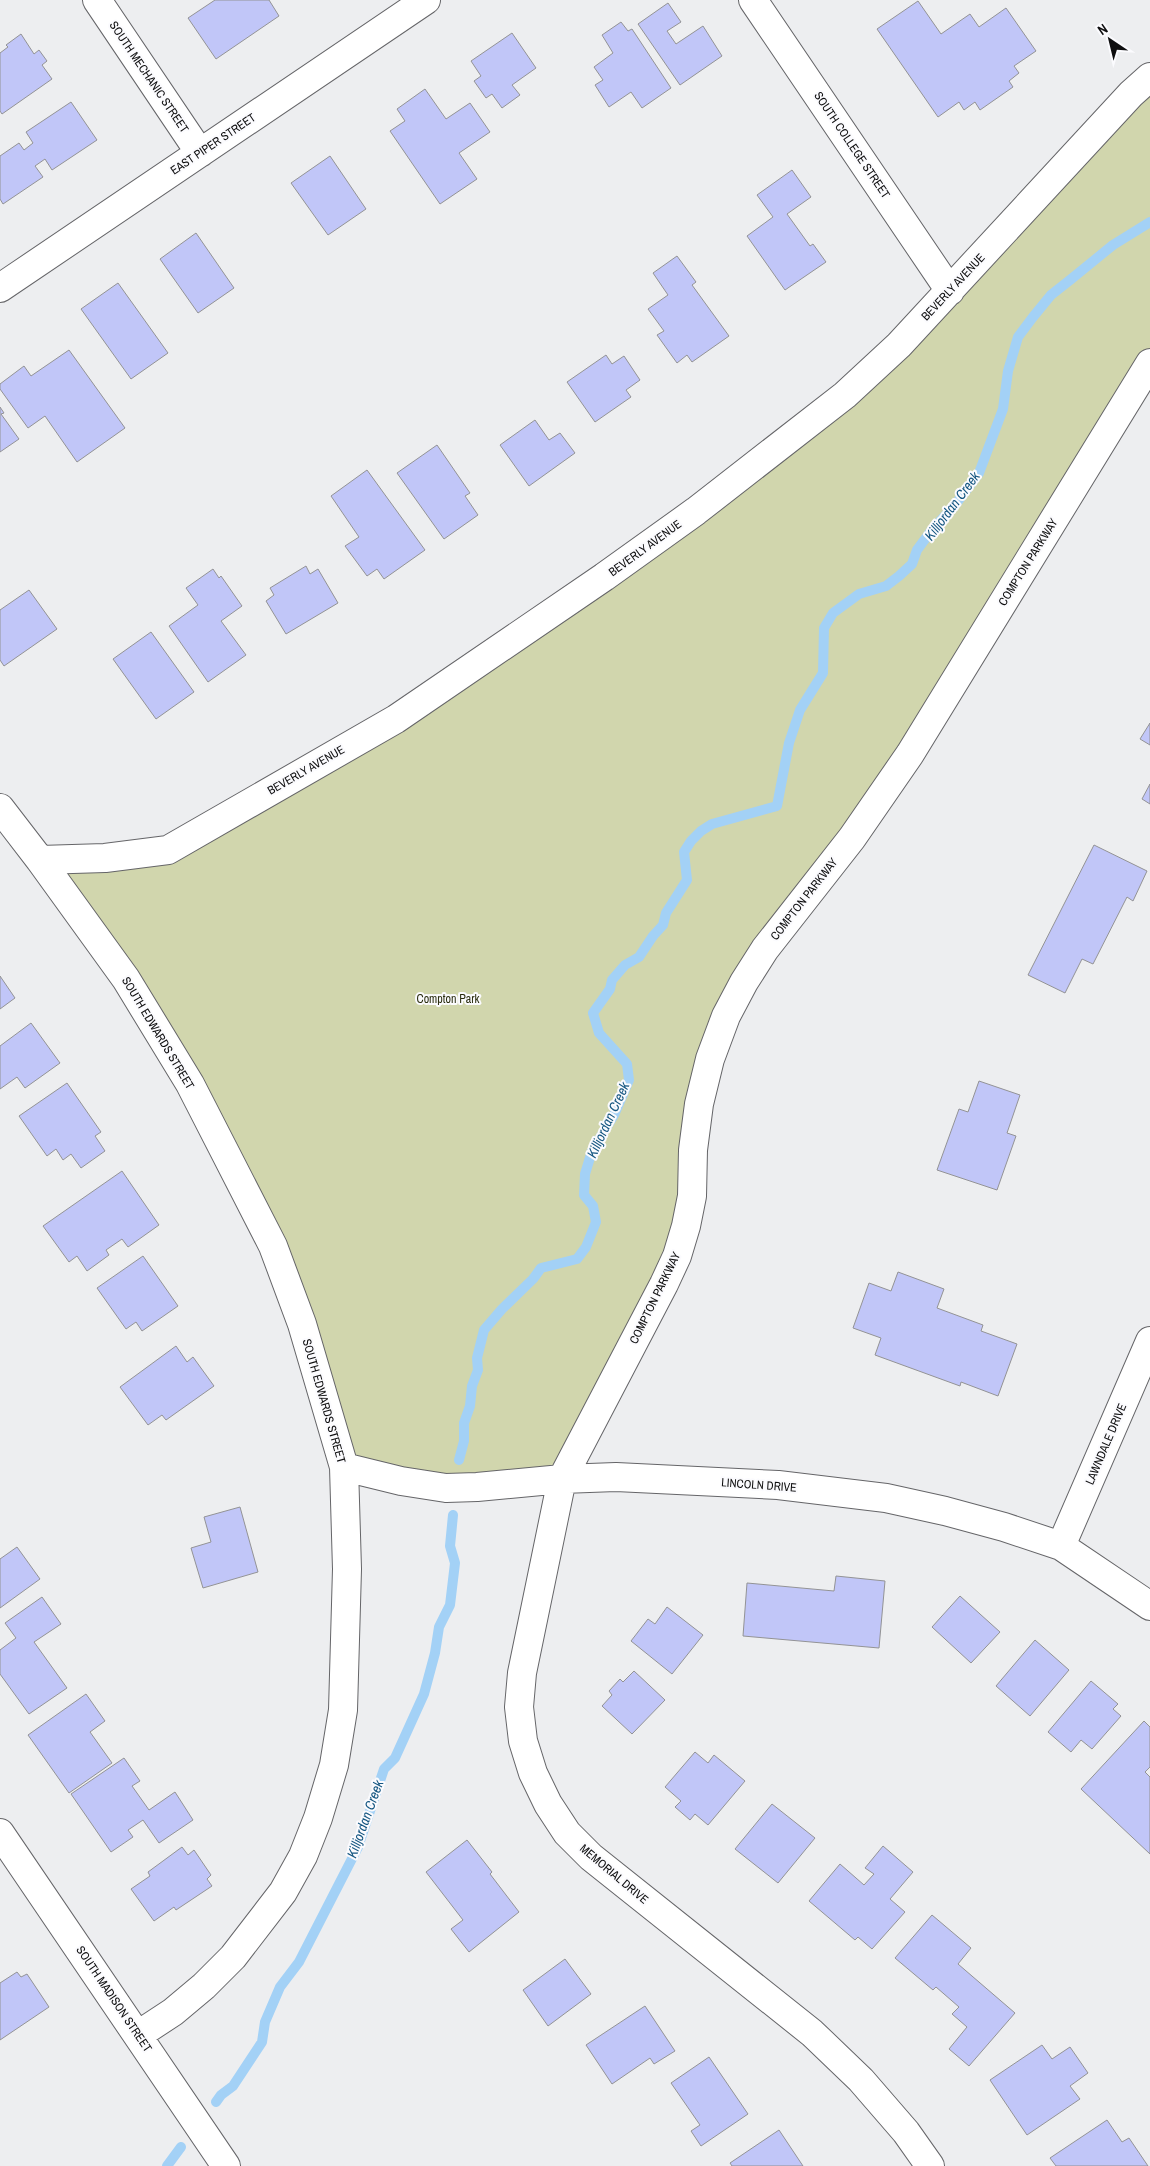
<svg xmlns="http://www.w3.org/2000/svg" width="1150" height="2166" viewBox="0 0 1150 2166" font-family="'Archivo Narrow',sans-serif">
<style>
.green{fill:#d1d6ad}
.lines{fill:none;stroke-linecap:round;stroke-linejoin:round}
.stream{stroke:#a3d1f6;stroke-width:10}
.building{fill:#c1c6f8;stroke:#939395}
.street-casing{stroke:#656568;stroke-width:30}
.street{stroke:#fff;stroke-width:28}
.labels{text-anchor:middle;stroke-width:4;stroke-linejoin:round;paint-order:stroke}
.street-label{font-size:12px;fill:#0e0e0f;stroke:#fbfbfe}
.park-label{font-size:12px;fill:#292c0e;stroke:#fbfbfe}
.water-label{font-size:14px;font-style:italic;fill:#145681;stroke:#fbfbfe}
</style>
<rect width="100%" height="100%" fill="#edeef0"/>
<!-- green -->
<path class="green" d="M1150,77V365L726,1016L692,1196L562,1479L522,1482L344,1467L272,1244L40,860L133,856L396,719L787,442Z"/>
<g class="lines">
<!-- stream -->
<path class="stream" d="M459,1460L464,1441V1423L470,1406L472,1386L478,1370L477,1358L484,1330L502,1309L533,1279L541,1268L577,1259L586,1247L596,1222L593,1206L584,1195L585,1174L592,1151L614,1115L629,1080L627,1064L599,1033L593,1013L610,989L612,980L625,965L639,957L653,936L663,925L666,913L687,880L684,852L691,841L701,831L712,824L777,806L789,743L800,710L823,673L824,628L833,613L859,594L886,586L899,576L912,564L917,550L931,531L955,505L979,473L1003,409L1008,371L1018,337L1033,317L1051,295L1070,280L1113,245L1150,222
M216,2102L221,2095L233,2086L262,2042L265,2022L280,1987L299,1962L358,1847L384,1769L395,1758L424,1694L435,1653L439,1627L450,1605L455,1563L450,1546L453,1515
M167,2166L181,2147"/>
</g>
<!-- building -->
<path class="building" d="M215,0H269L279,16L216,59L188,18Z
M918,1L941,34L970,14L979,27L1006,8L1036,51L1014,66L1019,73L1009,81L1013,87L980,110L975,102L964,110L959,102L938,117L877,29Z
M668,3L681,22L667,31L676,44L703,26L722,56L680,85L638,24Z
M621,22L628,31L632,29L671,88L642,108L631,92L609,107L595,85L603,80L594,67L613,53L602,35Z
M512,33L536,68L512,85L520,95L502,108L492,94L486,98L474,81L481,76L471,61Z
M21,34L34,54L39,50L47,61L42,65L52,79L2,114L0,111V53L8,47L6,45Z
M425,89L446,119L470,103L490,132L459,153L477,179L440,204L390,131L405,121L397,109Z
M71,102L97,140L52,170L45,159L35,166L43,177L3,204L0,199V156L19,143L24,150L33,143L26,132Z
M330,156L366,209L328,235L291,183Z
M792,170L811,197L787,214L810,246L813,244L826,262L785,290L747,236L773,217L757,195Z
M196,233L234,288L198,313L160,259Z
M677,256L696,282L692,285L729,336L692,362L687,355L677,363L657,335L664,331L648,309L668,295L653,273Z
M118,283L168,353L131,379L81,309Z
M69,350L125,428L77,462L45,416L28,428L0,389V384L24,366L31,376Z
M606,355L612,364L624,356L640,380L626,390L631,397L595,422L567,382Z
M0,407L4,413L1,414L19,439L0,452Z
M535,420L549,440L560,433L575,453L529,486L500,445Z
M437,445L470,493L465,496L478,515L444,539L397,473Z
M367,470L425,550L384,579L377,569L367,576L345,546L359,537L331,496Z
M306,566L310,574L318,569L338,603L286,634L266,601L274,595L270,588Z
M213,569L219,578L221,576L242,606L221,621L246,655L208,682L169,626L198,605L186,588Z
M29,590L57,629L4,666L0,660V610Z
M151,632L194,692L156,719L113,659Z
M1150,723V745L1140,739Z
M1150,784V804L1142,799Z
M1094,845L1147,871L1133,901L1127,897L1093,964L1082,959L1065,993L1028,975Z
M0,976L15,998L0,1009Z
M31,1023L60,1063L25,1088L17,1077L0,1089V1046Z
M979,1081L1020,1095L1007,1133L1016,1136L997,1190L937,1170L959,1109L968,1112Z
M67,1083L101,1132L95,1136L105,1151L81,1168L71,1154L63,1160L56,1149L47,1156L19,1116Z
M122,1171L159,1225L128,1247L122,1239L106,1250L109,1255L87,1271L77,1256L69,1262L43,1226Z
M143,1256L178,1306L142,1331L136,1322L126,1329L97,1288Z
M898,1272L944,1289L937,1308L983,1325L981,1331L1017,1344L998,1396L961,1382L960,1386L875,1355L881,1338L853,1328L869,1283L891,1291Z
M176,1346L187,1362L193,1357L214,1386L166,1420L162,1415L148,1425L120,1387Z
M240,1507L258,1572L203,1588L191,1548L211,1542L204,1517Z
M17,1547L40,1579L0,1608V1559Z
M836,1576L885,1581L879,1648L743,1636L747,1583L834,1591Z
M960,1596L1000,1632L971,1663L932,1627Z
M42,1597L61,1624L34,1642L67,1688L29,1714L0,1674V1650L16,1638L5,1623Z
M667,1607L703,1635L672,1674L631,1641L648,1619L655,1624Z
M1035,1640L1069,1670L1030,1716L996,1686Z
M634,1671L665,1700L632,1734L602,1706L612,1695L609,1691L620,1679L623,1682Z
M1091,1681L1118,1704L1113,1709L1121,1716L1092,1749L1081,1740L1071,1752L1048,1732Z
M86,1694L105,1721L90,1732L112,1763L69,1793L28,1735Z
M1144,1721L1150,1727V1767L1145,1772L1150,1777V1854L1081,1789Z
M695,1752L708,1763L714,1755L745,1781L708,1825L695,1814L690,1820L675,1807L681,1801L665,1787Z
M124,1758L140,1781L132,1786L149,1810L175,1792L193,1820L159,1843L143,1820L128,1830L133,1837L111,1852L71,1794Z
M772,1804L815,1838L778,1883L735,1849Z
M467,1840L492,1872L490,1874L519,1912L469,1952L451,1929L463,1920L426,1872Z
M883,1846L913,1872L890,1899L905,1912L872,1949L858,1937L855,1940L809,1901L840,1864L864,1885L874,1874L865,1868Z
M182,1847L188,1855L194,1850L211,1875L207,1879L212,1886L176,1910L174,1907L154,1921L131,1889L150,1876L148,1872Z
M932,1915L971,1948L958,1964L1015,2013L969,2066L949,2049L967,2027L952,2014L959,2007L936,1987L933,1990L895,1958Z
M565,1959L591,1994L548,2026L523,1990Z
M17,1972L21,1977L27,1974L49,2007L0,2040V1983Z
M645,2006L675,2051L654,2064L650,2058L612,2084L586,2045Z
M1042,2045L1052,2059L1070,2047L1088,2073L1070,2086L1080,2099L1027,2135L990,2080Z
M709,2057L748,2114L701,2146L691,2131L700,2125L671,2083Z
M1107,2120L1122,2142L1129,2138L1148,2166H1056L1050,2158Z
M779,2130L803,2166H732L730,2163Z"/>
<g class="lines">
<!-- street casing -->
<g class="street-casing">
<path id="street" d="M97,0L200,153
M753,0L950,291
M0,288L426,0
M0,808L40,860L126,979L190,1084L273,1246L302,1324L344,1467L347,1569L343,1710L334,1765L318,1818L303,1856L283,1892L233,1957L204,1986L173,2012L138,2035
M40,860L105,858L168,850L396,719L604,577L696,511L845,395L899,345L1131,94L1150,77
M344,1467L401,1481L446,1488L477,1487L562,1479L616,1477L778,1485L886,1498L945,1511L1004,1527L1061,1546L1150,1606
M1061,1546L1150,1341
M0,1833L226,2166
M930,2166L906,2132L861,2080L812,2033L591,1857L567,1833L548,1804L533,1773L523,1741L519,1707L522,1673L562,1479L664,1284L677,1256L686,1226L692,1196L693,1150L699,1104L710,1059L726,1016L744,982L765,949L852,838L910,754L1150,363"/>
</g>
<!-- street -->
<use href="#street" class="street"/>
</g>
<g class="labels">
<!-- street labels -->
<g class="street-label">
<text transform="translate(149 77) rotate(56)" y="4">SOUTH MECHANIC STREET</text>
<text transform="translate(213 144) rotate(-34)" y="4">EAST PIPER STREET</text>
<text transform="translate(852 145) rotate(56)" y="4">SOUTH COLLEGE STREET</text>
<text transform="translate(953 287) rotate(-47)" y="4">BEVERLY AVENUE</text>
<text transform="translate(645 548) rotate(-36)" y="4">BEVERLY AVENUE</text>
<text transform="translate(1028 562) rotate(-58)" y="4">COMPTON PARKWAY</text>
<text transform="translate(306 770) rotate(-30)" y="4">BEVERLY AVENUE</text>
<text transform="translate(804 899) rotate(-52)" y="4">COMPTON PARKWAY</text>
<text transform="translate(158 1033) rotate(59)" y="4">SOUTH EDWARDS STREET</text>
<text transform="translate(655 1298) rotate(-64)" y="4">COMPTON PARKWAY</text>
<text transform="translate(324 1401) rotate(74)" y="4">SOUTH EDWARDS STREET</text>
<text transform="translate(1106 1444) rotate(-67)" y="4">LAWNDALE DRIVE</text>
<text transform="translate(759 1485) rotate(4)" y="4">LINCOLN DRIVE</text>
<text transform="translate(614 1874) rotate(40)" y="4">MEMORIAL DRIVE</text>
<text transform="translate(114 1999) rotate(56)" y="4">SOUTH MADISON STREET</text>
</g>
<!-- park labels -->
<g class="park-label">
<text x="448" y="1003">Compton Park</text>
</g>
<!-- water labels -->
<g class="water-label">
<text transform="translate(952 506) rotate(-53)" y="5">Killjordan Creek</text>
<text transform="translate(608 1120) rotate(-65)" y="5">Killjordan Creek</text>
<text transform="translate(365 1819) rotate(-70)" y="5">Killjordan Creek</text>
</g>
</g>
<!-- north arrow -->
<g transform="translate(1110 40) rotate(325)" stroke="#fbfbfe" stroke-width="4" paint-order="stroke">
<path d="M0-4L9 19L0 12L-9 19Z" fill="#0e0e0f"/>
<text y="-8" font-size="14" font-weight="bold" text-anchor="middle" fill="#0e0e0f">N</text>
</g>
</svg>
